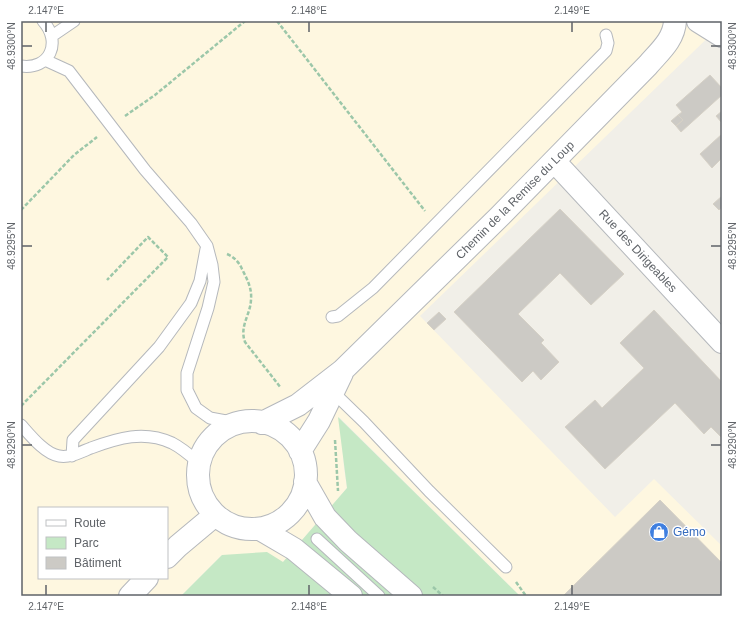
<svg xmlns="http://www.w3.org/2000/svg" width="743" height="617" viewBox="0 0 743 617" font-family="Helvetica,sans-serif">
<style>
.commercial{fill:#fef7e0;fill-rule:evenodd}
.green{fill:#c5e8c5}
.building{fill:#cccac5;stroke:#d6d1c6}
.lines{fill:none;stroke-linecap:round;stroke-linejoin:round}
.service-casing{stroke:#b5b8bc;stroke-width:13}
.minor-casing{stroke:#b5b8bc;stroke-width:24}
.path{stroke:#9cc7a9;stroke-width:2.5;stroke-dasharray:4 2;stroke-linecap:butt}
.service{stroke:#fff;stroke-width:11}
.minor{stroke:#fff;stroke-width:22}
.ticks{fill:none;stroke:#5f6368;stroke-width:1.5}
.labels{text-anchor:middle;stroke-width:3;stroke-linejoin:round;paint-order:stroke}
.street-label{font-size:12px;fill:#5f6368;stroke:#fff}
.shop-label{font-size:12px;fill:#366cbe;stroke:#fff;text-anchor:start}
.neatline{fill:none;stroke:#5f6368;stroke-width:1.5}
.ticks-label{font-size:10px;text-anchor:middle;fill:#5f6368}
</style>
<rect width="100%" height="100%" fill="#f1efe8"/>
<!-- commercial -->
<path class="commercial" d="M21,21H721L722,24L420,316L615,517L654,479L722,546V596H520L339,417L342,443L344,468L347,488L282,563L222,555L181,596H21ZM39,508H167V578H39Z"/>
<!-- green -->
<path class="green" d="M338,417L520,596H181L222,555L267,552L283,562L347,488Z"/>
<!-- building -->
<path class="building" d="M710,75L722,88V95L681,132L676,126L683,120L678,115L682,112L676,105Z
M722,111V123L716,116Z
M678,115L683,120L676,126L671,121Z
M722,134V158L712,168L700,154Z
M722,196V207L719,210L713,204Z
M560,209L624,274L591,305L560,273L518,314L544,340L541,343L559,362L541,380L533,371L522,382L454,312Z
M654,310L722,382V438L711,427L704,434L675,403L605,469L565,427L595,400L602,408L644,368L620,343Z
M439,312L446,319L434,330L427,323Z
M660,500L722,563V596H563Z"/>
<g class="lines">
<!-- service casing -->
<g class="service-casing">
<path id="service" d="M52,36L74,21
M45,60L69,71L145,170L191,223L207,246L212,265L214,282L208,308L187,373V390L196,408L210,418L237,423
M21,66C50,70 62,42 43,21
M332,317L338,316L373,288L606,51L608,43L606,35
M333,392L364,422L429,491L506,567
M21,425C30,435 45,454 59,456C70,458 81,452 91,448C118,438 144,430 172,443C182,448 191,456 199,463
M72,456L73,440L159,347L191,303L200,281L206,249
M317,539L379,596"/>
</g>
<!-- minor casing -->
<g class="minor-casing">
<path id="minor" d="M698,21L722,36
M554,161L722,342
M198 475a54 54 0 1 1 108 0a54 54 0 1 1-108 0Z
M262,423L298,405L342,371L499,217L648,65C659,52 674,40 675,21
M300,451L319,421L342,373
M305,482L325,517L348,541L411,596
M260,529L294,549L351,596
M167,557L178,546L215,515
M130,596L147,578"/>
</g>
<!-- path -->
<path class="path" d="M277,21L425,211
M125,116L155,95L245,21
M21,210L74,155L97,137
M227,254C234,257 239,262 242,269C247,279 252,288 251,299C251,314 239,326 245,342L281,388
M21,406L168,257L148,237L107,280
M335,440L338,491
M516,582L526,596
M433,587L443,596"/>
<!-- service -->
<use href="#service" class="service"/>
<!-- minor -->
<use href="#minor" class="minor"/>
</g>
<!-- ticks -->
<path class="ticks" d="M46,22V32M309,22V32M572,22V32M22,46H32M711,46H721M22,246H32M711,246H721M22,445H32M711,445H721M46,585V595M309,585V595M572,585V595"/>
<!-- icons -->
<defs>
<g id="shop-disc" transform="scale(1)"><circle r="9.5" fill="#3f7fe0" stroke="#fff"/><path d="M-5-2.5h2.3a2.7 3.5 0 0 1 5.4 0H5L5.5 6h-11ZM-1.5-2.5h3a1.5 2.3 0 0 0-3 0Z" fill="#fff"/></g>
</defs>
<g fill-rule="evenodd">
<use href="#shop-disc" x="659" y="532"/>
</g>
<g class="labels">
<!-- street labels -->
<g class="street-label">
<text transform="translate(515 200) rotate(-45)" y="4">Chemin de la Remise du Loup</text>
<text transform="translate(638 251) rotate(47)" y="4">Rue des Dirigeables</text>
</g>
<!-- shop labels -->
<g class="shop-label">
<text x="673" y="536">Gémo</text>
</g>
</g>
<!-- border -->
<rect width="743" height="617" fill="none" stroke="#ffffff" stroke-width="44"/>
<!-- legend -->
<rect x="38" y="507" width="130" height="72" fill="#ffffff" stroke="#bfc1c3"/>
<rect x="46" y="520" width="20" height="6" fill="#ffffff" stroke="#bfc1c3"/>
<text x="74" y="527" font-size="12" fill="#5f6368">Route</text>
<rect x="46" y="537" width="20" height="12" fill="#c5e8c5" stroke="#bfc1c3"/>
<text x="74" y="547" font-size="12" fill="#5f6368">Parc</text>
<rect x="46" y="557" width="20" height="12" fill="#cccac5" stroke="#bfc1c3"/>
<text x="74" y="567" font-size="12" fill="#5f6368">Bâtiment</text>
<rect x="22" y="22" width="699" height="573" class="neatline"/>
<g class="ticks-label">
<text x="46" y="14">2.147°E</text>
<text x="309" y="14">2.148°E</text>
<text x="572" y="14">2.149°E</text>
<text transform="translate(11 46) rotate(-90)" y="4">48.9300°N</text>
<text transform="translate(732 46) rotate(-90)" y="4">48.9300°N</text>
<text transform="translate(11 246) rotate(-90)" y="4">48.9295°N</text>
<text transform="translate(732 246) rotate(-90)" y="4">48.9295°N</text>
<text transform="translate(11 445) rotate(-90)" y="4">48.9290°N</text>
<text transform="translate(732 445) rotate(-90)" y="4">48.9290°N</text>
<text x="46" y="610">2.147°E</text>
<text x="309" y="610">2.148°E</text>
<text x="572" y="610">2.149°E</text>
</g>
</svg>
